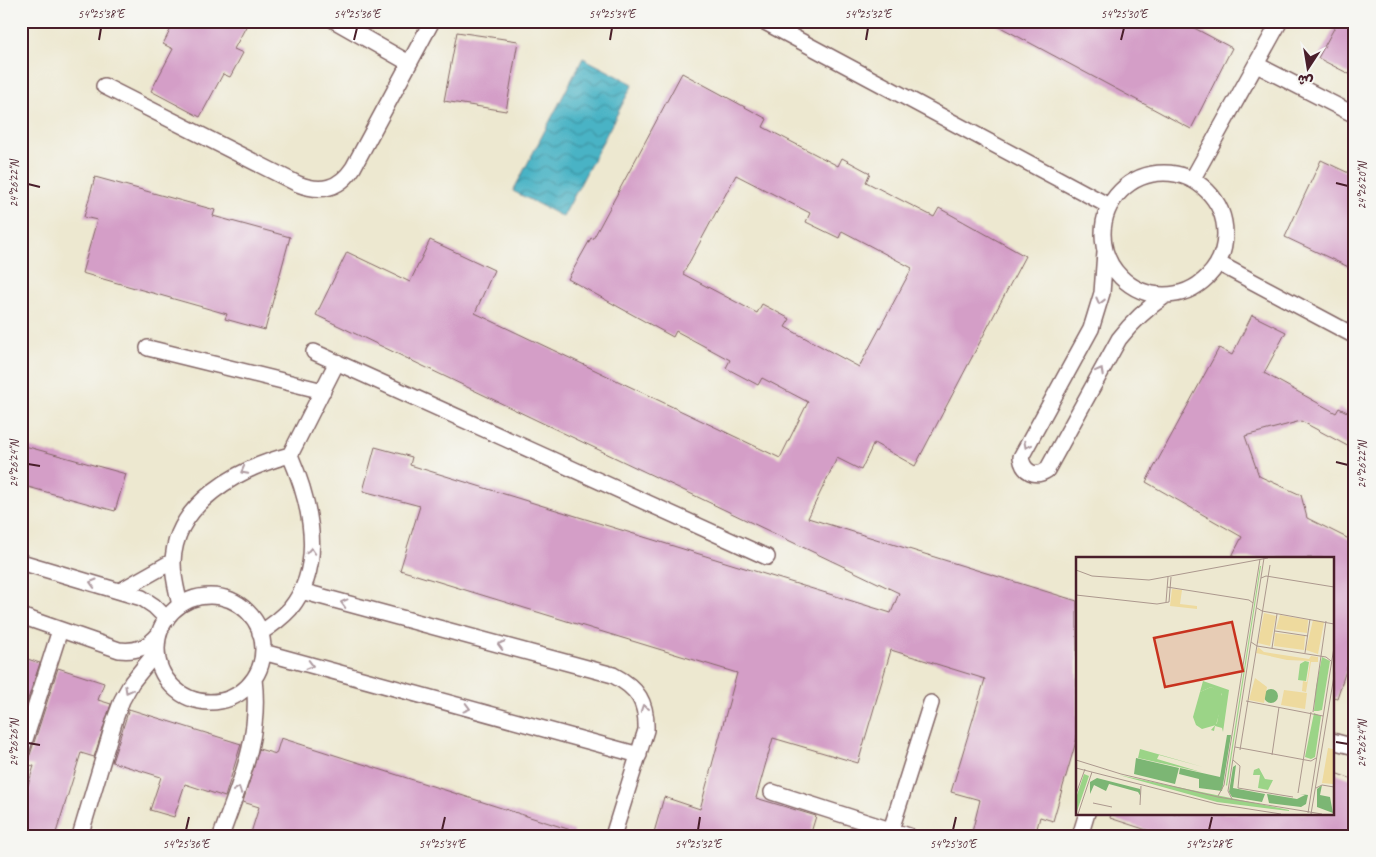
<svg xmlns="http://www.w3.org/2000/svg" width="1376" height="857" viewBox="0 0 1376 857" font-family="Caveat,'Playpen Sans Arabic',sans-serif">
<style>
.water{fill:url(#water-waves);stroke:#496978}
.building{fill:#d49ec7;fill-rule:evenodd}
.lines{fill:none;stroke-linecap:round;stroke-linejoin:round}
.service-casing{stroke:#836565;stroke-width:18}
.service{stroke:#fff;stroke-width:15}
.oneway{stroke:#ae9aa0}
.ticks{fill:none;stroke:#4a1f2b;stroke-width:2}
.inset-road{fill:none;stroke:#ac988e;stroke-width:1}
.view{fill:#c8321e;fill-opacity:0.15;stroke:#c8321e;stroke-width:2.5}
.inset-edge{fill:none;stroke:#4a1f2b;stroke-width:2.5}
.neatline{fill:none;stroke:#4a1f2b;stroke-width:2}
.ticks-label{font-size:12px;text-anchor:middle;fill:#4a1f2b}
</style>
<defs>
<pattern id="water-waves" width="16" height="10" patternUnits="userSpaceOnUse" patternTransform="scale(1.25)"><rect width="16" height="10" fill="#48b3c5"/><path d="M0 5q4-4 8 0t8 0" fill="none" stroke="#3e91a0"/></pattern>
</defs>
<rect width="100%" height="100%" fill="#f6f6f2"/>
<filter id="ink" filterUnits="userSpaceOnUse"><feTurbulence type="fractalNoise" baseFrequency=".02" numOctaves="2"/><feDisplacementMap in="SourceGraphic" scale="10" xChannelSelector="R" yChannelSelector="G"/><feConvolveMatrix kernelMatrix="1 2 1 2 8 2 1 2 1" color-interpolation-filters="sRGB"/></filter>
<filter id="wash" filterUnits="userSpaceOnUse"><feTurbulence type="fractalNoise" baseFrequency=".0096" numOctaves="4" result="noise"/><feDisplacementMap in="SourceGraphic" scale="20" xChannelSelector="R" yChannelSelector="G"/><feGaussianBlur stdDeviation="1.12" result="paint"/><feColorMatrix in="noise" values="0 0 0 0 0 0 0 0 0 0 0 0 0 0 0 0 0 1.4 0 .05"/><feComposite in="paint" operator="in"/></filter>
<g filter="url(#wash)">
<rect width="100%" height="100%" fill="#ede8d0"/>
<!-- water -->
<path class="water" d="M583,58L633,84L563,217L513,191Z"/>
<g id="blocks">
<!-- building -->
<path class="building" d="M175,21H249L234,49L243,53L230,77L223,74L200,117L151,91L173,49L163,44Z
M989,21H1181L1232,48L1191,129Z
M1338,21H1355V77L1318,58Z
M457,32L518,41L506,111L444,101Z
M682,73L767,119L763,127L838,166L842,158L870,173L866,182L934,217L939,208L1025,256L915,466L874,443L861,470L837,458L808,518L1077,601V738L1053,821L1040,817L1035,836H971L980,800L951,792L985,679L891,650L858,763L773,738L756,798L816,816L810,836H653L664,797L700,809L737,673L400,570L420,506L363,491L375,447L412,457L410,465L891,613L899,593L316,315L347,252L410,282L430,240L494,270L475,313L780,458L808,402L762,378L758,385L726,368L730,360L676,331L673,337L568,279L591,238L593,239ZM736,175L810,213L806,222L839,238L842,231L912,268L859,367L785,327L790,319L762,304L757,313L683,274Z
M1321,160L1355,176V270L1285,237Z
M95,177L215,210L213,216L290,237L265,330L225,319L227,314L82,273L97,220L84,217Z
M1252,315L1286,332L1264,373L1336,413L1339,408L1355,416V450L1301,421L1245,436L1259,476L1301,495L1307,518L1355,542V643L1337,698L1332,697V558H1231L1242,537L1146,482L1219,348L1232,355Z
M21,445L126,474L115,511L21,485Z
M21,657L40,663L21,720Z
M58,668L104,683L98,700L111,704L94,757L81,753L55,836H21V807L34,766L21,764V761L27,759L30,755Z
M129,709L241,744L225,797L185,784L174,817L150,810L161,777L112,762Z
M281,738L574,831V836H250L259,807L243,802L259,749L276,754Z
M1332,772L1355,780V836H1165L1110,818L1111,813H1332Z"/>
</g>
</g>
<g filter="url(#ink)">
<use href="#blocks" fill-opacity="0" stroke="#836565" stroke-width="1"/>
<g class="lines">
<!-- service casing -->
<g class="service-casing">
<path id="service" d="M335,21L409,63
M763,21L1109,206
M1257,65L1355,115
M104,86L298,184C321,193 339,189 353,168L432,21
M1103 234a61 61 0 1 1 122 0a61 61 0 1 1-122 0Z
M1192,180L1280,21
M1105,252L1102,293L1091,329L1021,457C1023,472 1035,478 1047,470L1119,339C1133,321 1147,308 1166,295
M1218,263L1355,336
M148,348L323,391
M314,352L767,557
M21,562L142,598L154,606L167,619
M120,591L173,561
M301,591L613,675C638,688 647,702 646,730L613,836
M157 649a53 53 0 1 1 106 0a53 53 0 1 1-106 0Z
M180,605C177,591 173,578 173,563C174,503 240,468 290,455L337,362
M21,616L119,650C137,652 148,647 159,634
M260,633C271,626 281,619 290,609C326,565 310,502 290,455
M263,652L639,755
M1332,741L1355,747
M21,752L60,630
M772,792L909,836
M80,836L115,719L122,700L132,682L157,651
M221,836C240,782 261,738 254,679
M889,836L931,703
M1080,836L1087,813"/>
</g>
<!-- service -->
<use href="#service" class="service"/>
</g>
<!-- one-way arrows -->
<defs><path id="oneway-chevron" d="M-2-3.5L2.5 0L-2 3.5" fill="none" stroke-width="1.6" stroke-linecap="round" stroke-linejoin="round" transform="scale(1.25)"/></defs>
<g class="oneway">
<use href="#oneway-chevron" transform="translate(1100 301) rotate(104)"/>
<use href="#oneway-chevron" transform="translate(1100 371) rotate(-62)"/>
<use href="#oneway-chevron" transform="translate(1027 445) rotate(118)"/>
<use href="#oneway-chevron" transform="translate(244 471) rotate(152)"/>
<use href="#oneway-chevron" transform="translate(311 551) rotate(-87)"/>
<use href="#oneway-chevron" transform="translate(93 583) rotate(-164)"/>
<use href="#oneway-chevron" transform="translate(344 603) rotate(-165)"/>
<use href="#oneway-chevron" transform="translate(501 645) rotate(-165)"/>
<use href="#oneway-chevron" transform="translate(310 665) rotate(15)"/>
<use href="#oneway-chevron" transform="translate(128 690) rotate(119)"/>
<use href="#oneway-chevron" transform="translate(467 708) rotate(15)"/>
<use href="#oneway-chevron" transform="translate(644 708) rotate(-109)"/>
<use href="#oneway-chevron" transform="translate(238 790) rotate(-70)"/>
</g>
</g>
<!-- ticks -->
<path class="ticks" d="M99,40L101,28M354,40L357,28M610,40L612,28M866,40L868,28M1121,40L1124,28M1336,183L1348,186M28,184L40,187M1336,462L1348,465M28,464L40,466M1336,742L1348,744M28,743L40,745M186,830L189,817M442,830L445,817M698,830L700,817M953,830L956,817M1209,830L1212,817"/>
<!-- overview -->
<g transform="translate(1076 557)">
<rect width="258" height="258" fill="#ede8d0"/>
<path d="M184,9H185L151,229L150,228ZM246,100L254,104L246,153L242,154H238L240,130ZM229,104L233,105L230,124L222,123L224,107ZM127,124L153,133L147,175L146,171L139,169L138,174L135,173L141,166L146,137L135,130L124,135ZM135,132L143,135L145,142L137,167L129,170L119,161L126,136ZM238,156L245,159L239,200L235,202L229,200ZM64,192L127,210L83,198L81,202L125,215L62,201ZM183,211L189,222L197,223L192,233L182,231L184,218H177L178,213ZM8,217L13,219L0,257V241ZM43,218L213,253V254L141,245Z" fill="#9bd487"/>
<path d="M188 139a7 7 0 1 1 14 0a7 7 0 1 1-14 0ZM151,178H155L146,234L123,231V222L103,217L104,211L144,220ZM60,201L103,211L99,227L58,217ZM160,208L157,231L189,237L186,245L156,240L153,235L157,210ZM21,221L64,232L65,240L62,235L33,227L30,234L18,228L14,237V225ZM246,228L244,238L254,240L257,256L241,250V232ZM191,237L221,242L229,238L224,237L232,238L230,247L225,250L193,246Z" fill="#7cb674"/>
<path d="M96,32L106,33L104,47L121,49V52L94,49ZM188,56L200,59L194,89L182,86ZM204,58L232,63L231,76L200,72ZM237,63L248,65L242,97L230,93ZM199,76L229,79L228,93L198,89ZM182,90L188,95L233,102L235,99L242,100V105H235L230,135L226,134L227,124L231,125L234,104L211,103L180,96ZM179,121L191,130L188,146L173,143ZM208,133L231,136L229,152L205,148ZM252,191L257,192V227L246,226Z" fill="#eeda9e"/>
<path d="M135,130L145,135L147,143L140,168L126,172L120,168L117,160L124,135Z" fill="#9bd487"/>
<path class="inset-road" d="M0,13L16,19L73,23L192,1M185,21L190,19L258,30M91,30L173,43L177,46M0,38L81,47L93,45L95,20M90,45L92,20M181,51L186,54L258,67M199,74L232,79M175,85L181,89L250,100L255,104M196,91L201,57M229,96L234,62M170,144L247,159M237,155L250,64M159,190L235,204L240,201M164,193L194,8M196,198L203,150M0,203L45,217L142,240L246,257M157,203L164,209L162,231L217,240M0,211L141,247L205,257M240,231L246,228L258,230M222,236L235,155M0,237L9,212M142,239L148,228L184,2M156,242L152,234L188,1M17,246L36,250M64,248L65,229M232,256L258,90M2,257L16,215M235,257L258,119"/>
<path class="view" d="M156,65L167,114L89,130L78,81Z"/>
<rect width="258" height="258" class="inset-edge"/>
</g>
<!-- margin -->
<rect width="1376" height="857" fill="none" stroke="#f6f6f2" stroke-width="55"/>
<!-- north arrow -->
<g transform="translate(1308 68) rotate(192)" stroke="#f6f6f2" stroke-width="4" paint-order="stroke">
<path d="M0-4L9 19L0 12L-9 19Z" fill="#4a1f2b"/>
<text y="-8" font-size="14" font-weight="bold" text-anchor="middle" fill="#4a1f2b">ش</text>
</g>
<rect x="28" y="28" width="1320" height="802" class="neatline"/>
<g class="ticks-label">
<text x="101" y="18">54°25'38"E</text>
<text x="357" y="18">54°25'36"E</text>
<text x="612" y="18">54°25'34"E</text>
<text x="868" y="18">54°25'32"E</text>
<text x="1124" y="18">54°25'30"E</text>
<text transform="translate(14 184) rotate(-90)" y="4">24°26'22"N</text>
<text transform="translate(1362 186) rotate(-90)" y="4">24°26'20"N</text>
<text transform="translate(14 464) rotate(-90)" y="4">24°26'24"N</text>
<text transform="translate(1362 465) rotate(-90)" y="4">24°26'22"N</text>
<text transform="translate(14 743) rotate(-90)" y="4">24°26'26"N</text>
<text transform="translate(1362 744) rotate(-90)" y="4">24°26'24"N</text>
<text x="186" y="848">54°25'36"E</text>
<text x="442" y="848">54°25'34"E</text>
<text x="698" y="848">54°25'32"E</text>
<text x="953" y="848">54°25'30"E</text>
<text x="1209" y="848">54°25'28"E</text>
</g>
</svg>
